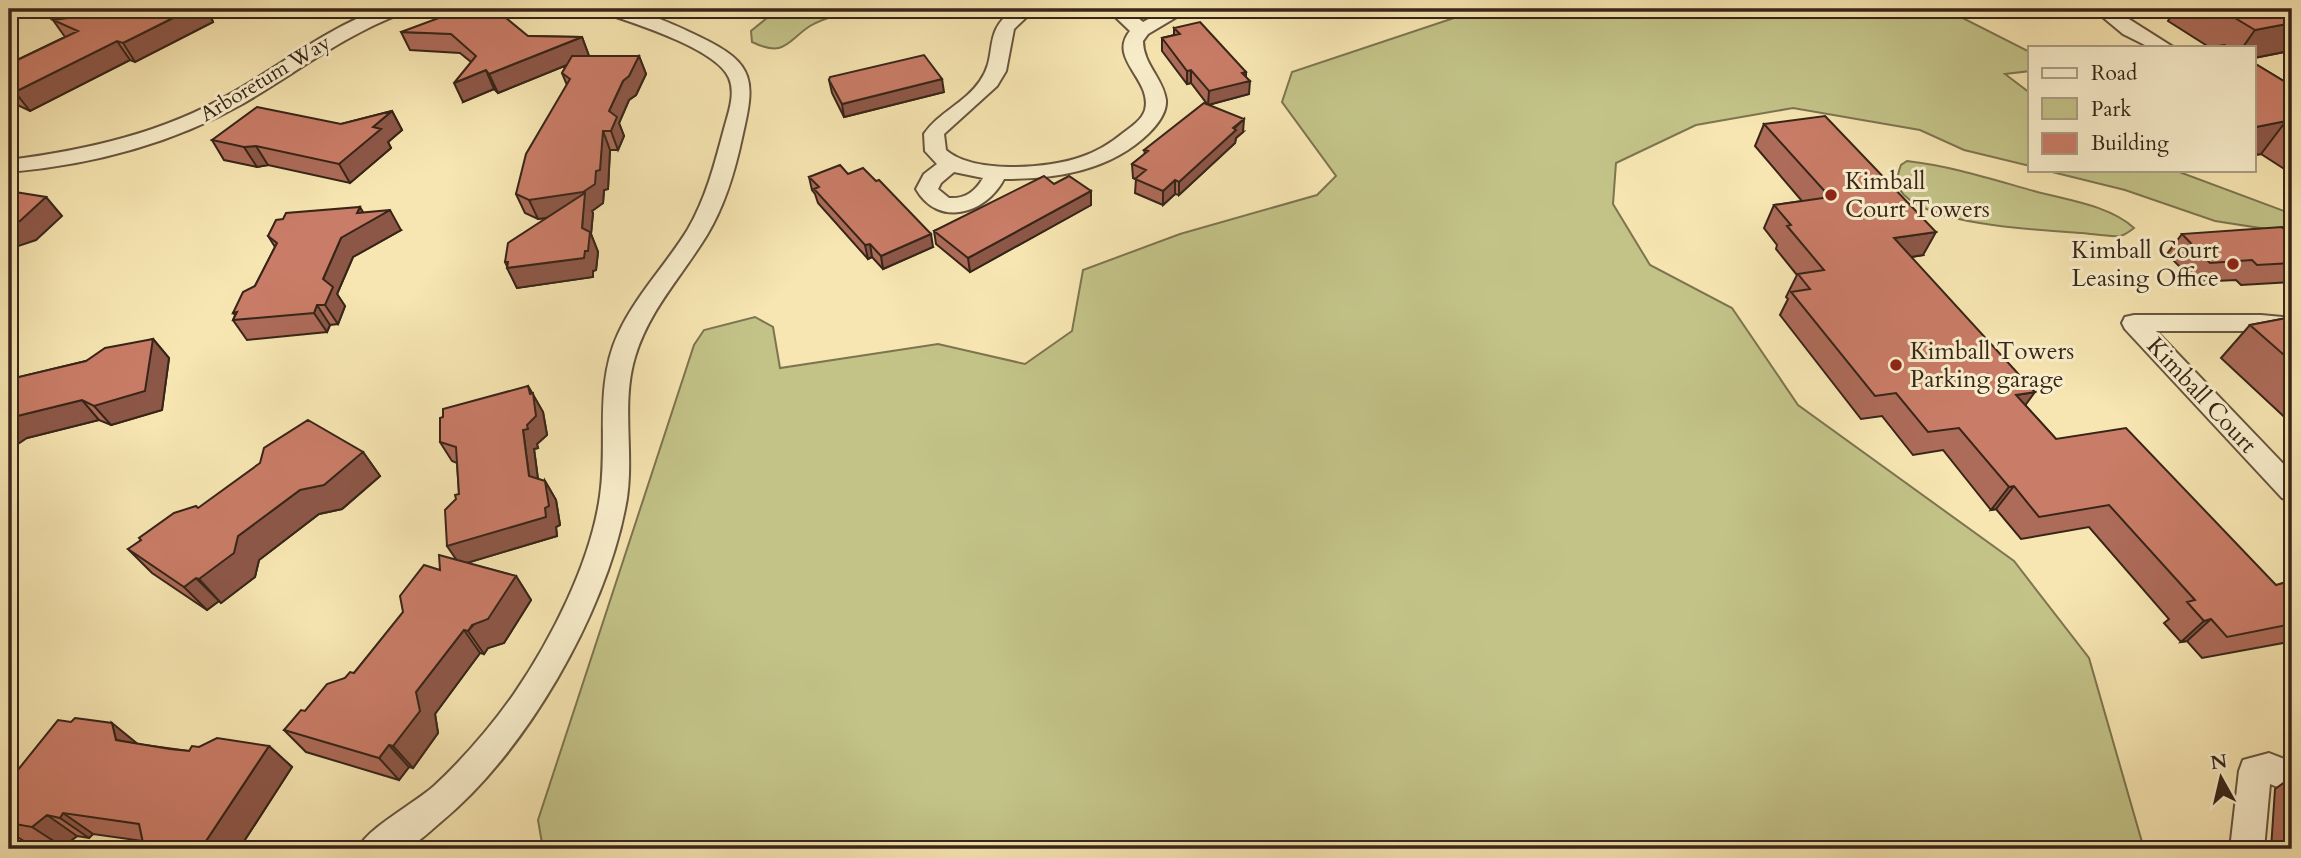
<svg xmlns="http://www.w3.org/2000/svg" width="2301" height="858" viewBox="0 0 2301 858" font-family="Cardo,serif">
<style>
.green{fill:#c3c388;stroke:#7d7450;stroke-width:2}
.lines{fill:none;stroke-linecap:round;stroke-linejoin:round}
.street-casing{stroke:#67553e;stroke-width:4}
.street{fill:#faefcd;fill-rule:evenodd}
.wall{fill:#ad6b59;stroke:#372518;stroke-width:2}
.shaded-wall{fill:#8d5748;stroke:#372518;stroke-width:2}
.building{fill:#c97c67;stroke:#372518;stroke-width:2}
.poi-dot{fill:#8f2418;stroke:#faefcd;stroke-width:2.5}
.labels{text-anchor:middle;stroke-width:6;stroke-linejoin:round;paint-order:stroke}
.far-street-label{font-size:21px;fill:#372518;stroke:#faefcd}
.poi-label{font-size:24px;fill:#372518;stroke:#faefcd;text-anchor:start}
.street-label{font-size:24px;fill:#372518;stroke:#faefcd}
</style>
<rect width="100%" height="100%" fill="#f7e6b2"/>
<filter id="stains"><feTurbulence type="fractalNoise" baseFrequency=".00286" numOctaves="4"/><feColorMatrix values="0 0 0 0 .2 0 0 0 0 .09 0 0 0 0 .02 0 0 0 .5 -.17"/></filter>
<radialGradient id="worn" r=".72"><stop offset=".6" stop-color="#630" stop-opacity="0"/><stop offset="1" stop-color="#630" stop-opacity=".3"/></radialGradient>
<!-- green -->
<path class="green" d="M778,9H856C841,14 823,18 810,26C787,41 785,58 752,42L751,31Z
M1469,9H1945L2030,52V71L2005,74L2030,93V166L1964,150L1920,130L1793,108L1696,125L1616,163L1613,204L1650,265L1732,308L1798,405L2014,561L2089,658L2144,849H543L538,820L694,345L704,330L755,317L773,327L780,368L938,344L1025,364L1072,331L1083,270L1180,234L1317,195L1336,176L1282,102L1292,72L1469,13Z
M1907,161C1951,166 1991,179 2034,191C2066,200 2109,205 2134,228C2130,231 2125,235 2120,236C2108,237 2094,234 2082,233C2039,230 1935,226 1904,195C1896,187 1897,175 1901,165Z
M2044,170H2174L2292,214V233L2215,221L2125,190Z"/>
<g class="lines">
<!-- street casing -->
<g class="street-casing">
<path id="street" d="M380,9H405L403,13C344,35 297,72 244,103C172,144 90,165 9,172V160C87,150 163,133 232,93C281,65 326,29 380,9Z
M602,9C637,7 669,22 700,37C757,64 755,82 742,138C735,171 725,205 707,235C682,276 649,310 635,357C620,406 636,459 625,509C604,616 526,751 442,821C431,830 416,846 402,849C389,852 372,849 358,849C366,829 415,803 434,786C464,758 490,728 514,694C551,640 591,562 600,496C608,442 594,386 618,334C636,295 666,265 688,229C706,198 715,163 724,129C728,114 736,94 729,78C717,49 634,23 604,13Z
M1014,9H1035L1014,29L1006,71L997,86L944,134L946,150C973,174 1048,169 1081,157C1096,152 1111,143 1123,133C1131,127 1142,120 1145,110C1153,80 1107,59 1130,31L1107,9H1127L1143,22L1167,9H1190L1148,34L1143,41C1143,64 1163,78 1166,100C1167,112 1158,124 1149,133C1110,171 1056,179 1004,179C986,214 938,228 916,189L924,174L937,164L925,151L924,134C939,112 965,103 980,81C999,54 981,33 1014,9ZM954,172L983,178C975,192 965,199 949,198L938,189L941,183Z
M2093,9H2113L2173,47H2149L2123,34Z
M2134,315H2261L2292,318V334L2261,331H2156L2292,473V501L2282,498L2125,329L2122,323L2125,317Z
M2269,753L2292,762V793L2270,784L2264,849H2230L2239,771L2243,760Z"/>
</g>
<!-- street -->
<use href="#street" class="street"/>
</g>
<!-- wall -->
<path class="wall" d="M952,9H981L970,16Z
M2160,9H2289L2292,11V41L2284,52L2254,58V47H2209L2168,21L2171,16Z
M212,19L213,22L135,62L130,60L30,111L9,101V64L65,37L53,20Z
M1174,28L1246,77L1249,94L1208,105L1191,83L1187,84L1162,51V38L1174,35Z
M401,32L528,36L582,37L589,56H639L646,74L636,95L629,100L619,123L624,136L618,150H610L608,189L604,190L603,203L592,211L593,213L591,234L598,252L596,270L593,271V277L517,288L505,262L547,218L538,219L525,213L516,194L567,85L562,73L567,65L498,93L494,89L463,102L471,62L460,53L410,50Z
M2254,63L2292,86V174L2261,154L2254,155Z
M829,80L944,92L844,117L832,93Z
M392,111L402,130L388,142L391,148L350,183L268,165L257,167L224,160L212,140L341,124Z
M1764,124L1923,255L1911,257L2025,405L2056,439L2276,585L2292,593V635L2283,643L2202,658L2187,641L2181,642L2164,623L2169,619L2089,527L2021,539L1996,509L1991,510L1943,450L1913,455L1882,416L1861,419L1780,315L1788,299L1786,297L1797,275L1776,249L1777,245L1764,228L1774,205L1802,201L1755,146Z
M1243,132L1236,138L1235,143L1179,195L1175,194L1163,205L1135,193L1136,179L1133,178L1132,164L1145,154L1144,150Z
M848,174L933,247L883,269L872,257L868,259L818,203L815,194L812,190L809,177Z
M1054,184L1091,191V205L970,272L936,244L934,231Z
M364,213L401,230L353,257L337,294L345,306L338,324L330,325L327,332L247,340L233,320L235,315L233,313L255,286L275,247L268,236Z
M2182,234L2292,237V282L2241,285L2236,280L2195,282L2167,254Z
M2292,317V439L2285,432L2292,424L2221,358L2250,325Z
M153,339L169,358L162,410L111,425L99,420L27,438L15,378L86,361Z
M528,386L543,412L547,435L537,444L538,448L534,449L538,479L545,481L556,500L560,525L556,527L557,536L466,563L516,576L531,600L504,643L488,648L484,654L480,653L435,714L438,733L413,768L409,767L399,780L306,752L284,730L345,678L354,673L440,570L457,560L456,499L459,494L457,463L452,461L440,442Z
M363,452L380,476L342,509L319,514L259,560L255,577L221,603L219,601L207,610L152,573L128,549Z
M137,744L189,751L199,747L269,746L292,767L239,849H151L143,843V841L93,834L89,838L77,836L63,847L24,841L9,832V781Z
M2292,777V849H2271L2275,789Z"/>
<!-- shaded-wall -->
<path class="shaded-wall" d="M191,9H206L213,22L135,62L123,43Z
M969,9H981L970,16Z
M2292,23V41L2284,52L2254,58V47H2243L2255,30Z
M582,37L589,56L498,93L489,74Z
M117,41L130,60L30,111L15,92Z
M639,56L646,74L636,95L629,100L619,123L624,136L618,150L611,131L609,111L623,81Z
M486,70L494,89L463,102L454,83Z
M1191,70V83L1187,84V71Z
M1246,72V82L1250,81L1249,94L1208,105L1209,91L1242,73Z
M942,79L944,92L844,117L842,104Z
M392,111L402,130L388,142L391,148L350,183L339,164L373,127Z
M1244,119L1243,132L1236,138L1235,143L1179,195V182Z
M2286,121L2261,154L2254,155V131L2256,127Z
M603,131L610,150L608,189L604,190L603,203L592,211L593,213L591,234L598,252L596,270L593,271V277L517,288L507,268L582,228L583,213L538,219L529,200L596,171Z
M256,146L268,165L257,167L244,147Z
M1175,180V194L1163,205V191Z
M1091,191V205L970,272L968,258Z
M46,197L62,216L36,240L15,247L9,253V224Z
M360,207L369,222L390,210L401,230L353,257L337,294L345,306L338,324L325,305L323,279L341,238L357,213Z
M1936,232L1923,255L1881,262L1894,238Z
M931,234L933,247L883,269L881,256Z
M870,244L872,257L868,259L865,245Z
M317,305L330,325L327,332L314,313Z
M153,339L169,358L162,410L111,425L94,406Z
M528,386L543,412L547,435L537,444L538,448L534,449L540,495L529,476L523,430L527,425L530,394Z
M2035,392L2018,415L2016,395Z
M82,400L99,420L27,438L9,450V418Z
M363,452L380,476L342,509L319,514L259,560L255,577L221,603L199,579L238,536L300,490Z
M545,481L556,500L560,525L556,527L557,536L460,565L447,546L545,508Z
M2014,486L1996,509L1991,510L2009,487Z
M516,576L531,600L504,643L488,648L484,654L468,631Z
M196,578L219,601L207,610L184,587Z
M2211,619L2187,641L2181,642L2204,621Z
M464,630L480,653L435,714L438,733L413,768L393,746L416,692Z
M112,723L139,745L116,740Z
M389,745L409,767L399,780L379,758Z
M269,746L292,767L239,849H204L202,847Z
M63,813L93,834L89,838L60,818Z
M47,815L77,836L63,847L32,827Z
M187,844L194,849H184Z"/>
<!-- building -->
<path class="building" d="M137,9H191L123,43L117,41L15,92L9,89V64L78,31L53,20Z
M463,9H495L528,36L582,37L489,74L486,70L454,83L476,56L451,34L401,32Z
M2220,9H2289L2292,11V23L2255,30Z
M1200,22L1246,72L1242,73L1250,81L1209,91L1191,70L1187,71L1162,38L1180,34L1174,28Z
M2224,45L2228,47H2213Z
M924,55L942,79L842,104L829,80L830,77Z
M572,56H639L629,76L623,81L609,111L617,117L611,131H603L600,170L596,171L595,184L583,192L529,200L516,194L526,154L570,79L562,73Z
M2254,63L2292,86V125L2286,121L2256,127L2254,126Z
M1204,103L1244,119L1233,128L1236,130L1179,182L1175,180L1163,191L1135,179L1146,170L1132,164L1148,151L1144,150Z
M257,107L341,124L392,111L373,127L381,129L339,164L256,146L244,147L212,140Z
M1825,116L1936,232L1894,238L2035,392L2016,395L2056,439L2126,428L2276,585L2283,583L2292,593V624L2227,637L2211,619L2204,621L2187,602L2195,600L2109,505L2039,517L2014,486L2009,487L1959,428L1928,432L1896,393L1875,396L1791,292L1810,289L1798,274L1824,270L1787,226L1791,225L1774,205L1830,197L1764,124Z
M840,165L848,174L863,168L876,181L879,180L931,234L881,256L870,244L865,245L814,189L819,187L809,177Z
M1044,176L1054,184L1069,176L1091,191L968,258L934,231Z
M9,191L46,197L20,221L9,224Z
M585,193L582,228L590,232L588,251H585L584,258L507,268L508,262H505L508,243Z
M360,207L357,213L390,210L341,238L323,279L333,287L325,305H317L314,313L233,320L237,312L233,313L243,292L255,286L277,243L268,236L276,220L283,219L286,213Z
M2282,227L2292,237V263L2257,265L2252,260L2210,263L2182,234Z
M2292,317V362L2250,325Z
M153,339L145,391L94,406L82,400L9,418V375L15,378L86,361L105,348Z
M528,386L530,394L533,393L536,416L527,425L528,429L523,430L529,476L545,481L549,506L545,508L546,517L447,546L445,510L456,499L455,495L459,494L456,447L440,442V418L443,417V409Z
M308,420L363,452L324,485L300,490L238,536L234,553L199,579L196,578L184,587L128,549L141,540L139,538L174,513L196,506L198,508L260,463L264,448Z
M439,555L516,576L488,619L472,625L468,631L464,630L416,692L420,711L393,746L389,745L379,758L284,730L301,710L305,711L327,684L345,678L350,672L354,673L403,612L400,596L424,565L440,570Z
M75,718L112,723L116,740L170,749L189,751L192,746L199,747L217,738L269,746L202,847L187,844L184,849H182L143,843L139,824L63,813L60,818L47,815L32,827L9,823V781L58,720L71,722Z"/>
<!-- markers -->
<g class="poi-dot">
<circle cx="1831" cy="195" r="7"/>
<circle cx="2233" cy="264" r="7"/>
<circle cx="1896" cy="365" r="7"/>
</g>
<g class="labels">
<!-- far-street labels -->
<g class="far-street-label">
<text transform="translate(265 78) rotate(-31)" y="7">Arboretum Way</text>
</g>
<!-- poi labels -->
<g class="poi-label">
<text x="1845" y="189">Kimball<tspan x="1845" dy="28">Court Towers</tspan></text>
<text x="2219" y="258" text-anchor="end">Kimball Court<tspan x="2219" dy="28">Leasing Office</tspan></text>
<text x="1910" y="359">Kimball Towers<tspan x="1910" dy="28">Parking garage</tspan></text>
</g>
<!-- street labels -->
<g class="street-label">
<text transform="translate(2202 395) rotate(47)" y="8">Kimball Court</text>
</g>
</g>
<!-- margin -->
<rect width="2301" height="858" fill="none" stroke="#f7e6b2" stroke-width="35"/>
<rect x="10" y="10" width="2280" height="837" fill="none" stroke="#372518" stroke-width="3.5"/>
<rect x="18" y="18" width="2266" height="823" fill="none" stroke="#372518" stroke-width="2"/>
<!-- legend -->
<rect x="2028" y="46" width="228" height="126" fill="#faefcd" stroke="#ac9e85" stroke-width="2"/>
<rect x="2042" y="68" width="35" height="10" fill="#faefcd" stroke="#ac9e85" stroke-width="2"/>
<text x="2091" y="80" font-size="21" fill="#372518">Road</text>
<rect x="2042" y="98" width="35" height="21" fill="#c3c388" stroke="#ac9e85" stroke-width="2"/>
<text x="2091" y="116" font-size="21" fill="#372518">Park</text>
<rect x="2042" y="133" width="35" height="21" fill="#c97c67" stroke="#ac9e85" stroke-width="2"/>
<text x="2091" y="150" font-size="21" fill="#372518">Building</text>
<!-- north arrow -->
<g transform="translate(2221 778) rotate(352)" stroke="#faefcd" stroke-width="5" paint-order="stroke">
<path d="M0-5L12 26L0 18L-12 26Z" fill="#372518"/>
<text y="-10" font-size="19" font-weight="bold" text-anchor="middle" fill="#372518">N</text>
</g>
<rect width="100%" height="100%" filter="url(#stains)"/>
<rect width="100%" height="100%" fill="url(#worn)"/>
</svg>
